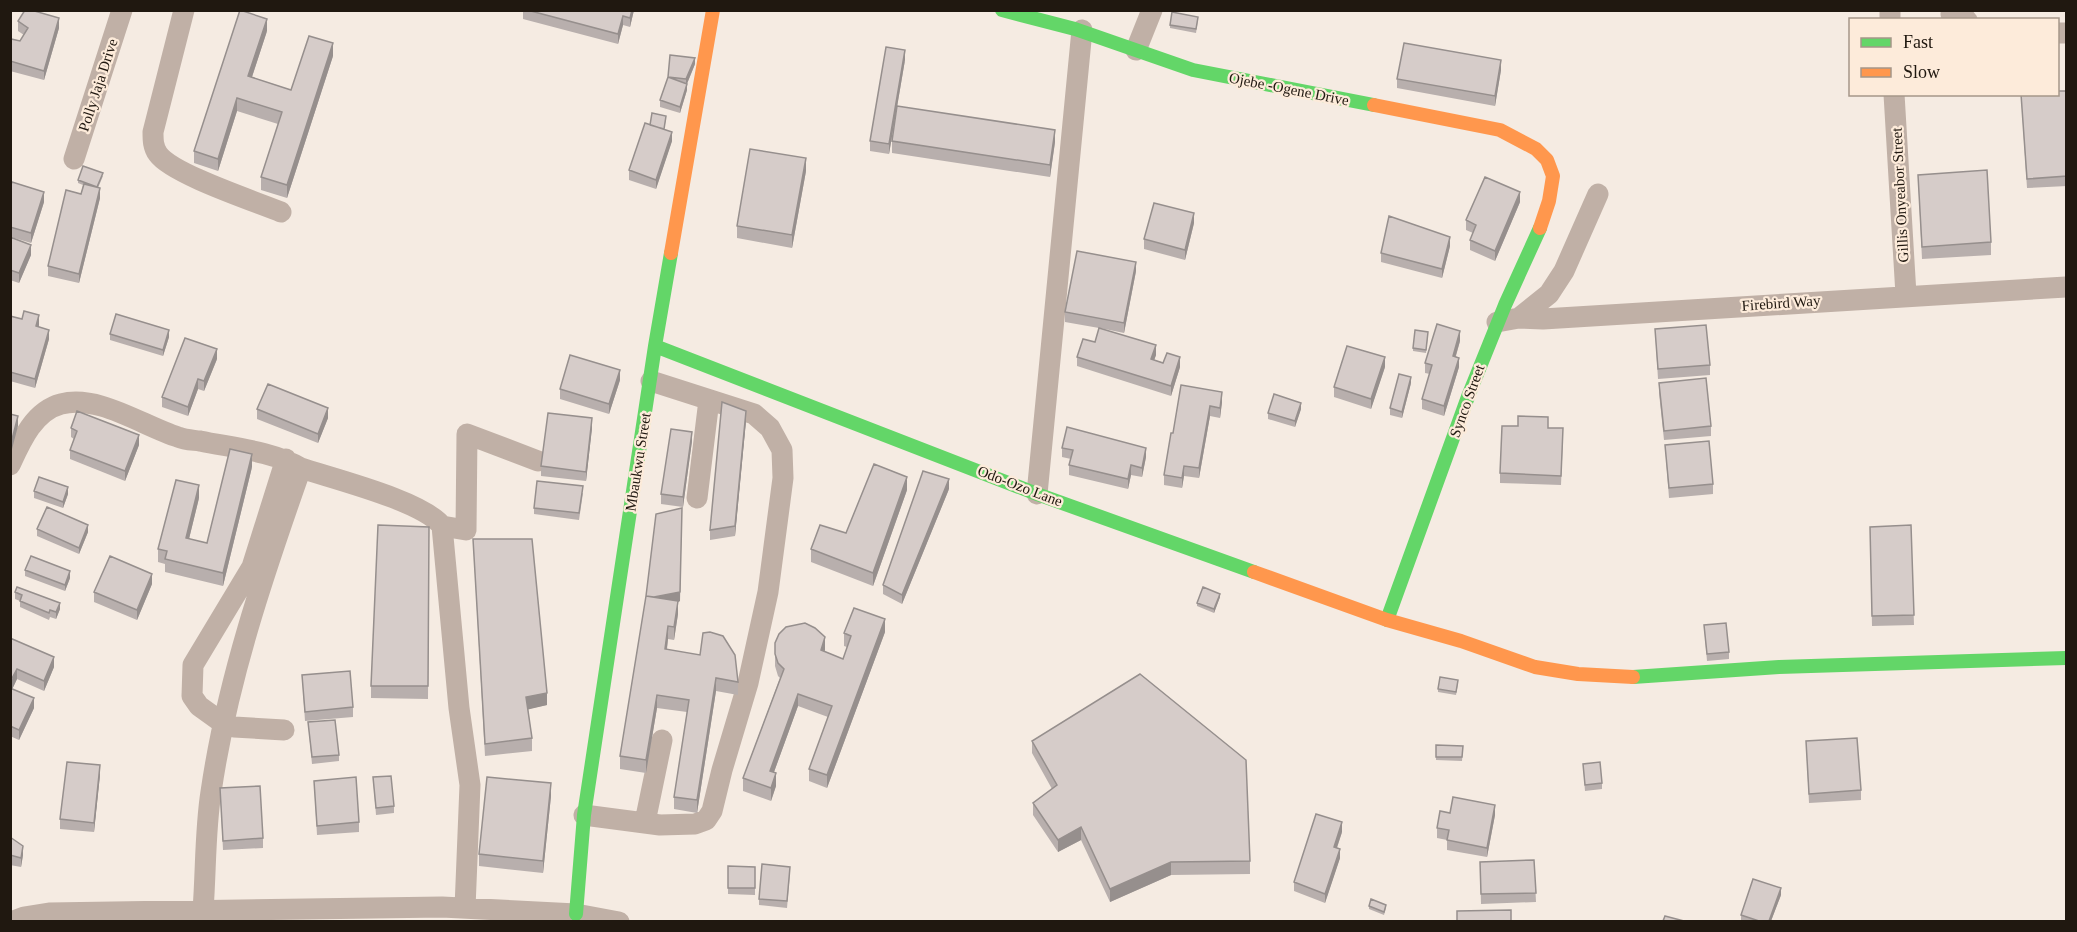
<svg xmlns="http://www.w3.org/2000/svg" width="2077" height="932" viewBox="0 0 2077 932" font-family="'Times New Roman',serif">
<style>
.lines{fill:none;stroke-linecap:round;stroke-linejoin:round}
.street{stroke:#c0b0a6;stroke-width:21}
.fast{stroke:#63d668;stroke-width:14}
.slow{stroke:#ff974d;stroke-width:14}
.wall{fill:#b8afad}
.shaded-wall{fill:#968f8d}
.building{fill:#d6ccc9;stroke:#968f8d;stroke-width:1.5}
.labels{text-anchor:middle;stroke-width:4.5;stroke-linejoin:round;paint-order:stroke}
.street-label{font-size:15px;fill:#201810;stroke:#fdebda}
</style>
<rect width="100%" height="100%" fill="#f5ebe2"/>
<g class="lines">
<!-- street -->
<path class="street" d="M184,10L153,132C153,140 153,147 158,154C172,174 254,201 281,212
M1890,10V20
M1951,14L1967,20
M2058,33H2066
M1136,50L1152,10
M1894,94L1906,295
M74,159L122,10
M1519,318L1549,294L1564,271L1598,194
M1497,322L1519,318L1543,319L2066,287
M10,465C21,441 34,411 61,404C98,394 143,426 178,437C185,440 193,440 200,441C234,448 272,451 301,468C334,479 423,501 442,526L459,708L470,785L465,908
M1037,494L1082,30
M697,498L709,400
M442,526L466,530L467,434L538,461
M284,730L234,727L224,724L199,706L192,696L193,665L252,567L286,459
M584,815L660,825L695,824L706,820L712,811L722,770L748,683L768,592L783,478L782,450L770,428L754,414L651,381
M645,822L662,740
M203,910C206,871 205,830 211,792C227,681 264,573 301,468
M11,922L24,917L49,913L442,907L576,914L619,922"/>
<!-- fast -->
<path class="fast" d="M1002,10L1075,29L1193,70L1374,105
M655,346L1037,494L1254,572
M1387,620L1469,394L1505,305L1540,228
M1633,677L1779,667L2066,658
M576,914L584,815L655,346L671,253"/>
<!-- slow -->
<path class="slow" d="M1374,105L1500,130L1536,149L1547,160L1553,176L1549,201L1540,228
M671,253L713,10
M1254,572L1387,620L1461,641L1535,667L1578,674L1633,677"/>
</g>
<!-- wall -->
<path class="wall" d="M523,10H634L630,27L623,25L618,44L523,19Z
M1198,20L1196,33L1170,28V25Z
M18,21L59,28L44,80L10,71V42L20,41L24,35L18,31Z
M267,31L252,77L291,90L333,56L287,198L261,190V177L278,124L237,111L218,171L194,163V151Z
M905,60L889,154L870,151V141Z
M695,64L687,84V90L680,113L660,107V100L668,77Z
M1501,70L1495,106L1397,88V79Z
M2067,91V186L2027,188L2021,94Z
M666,119L664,129L672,141L656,189L629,180V170L650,125Z
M892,141L1055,142L1050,177L892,153Z
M806,171L792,248L737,238V226Z
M1918,175L1991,242V255L1922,259Z
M103,176L98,188L100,198L79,283L48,276V266L81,194L83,185L78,183V180Z
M10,188L44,202L31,243L11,237L31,255L19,283L10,280Z
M1520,202L1495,261L1470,250V240L1473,233L1466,230V220Z
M1194,223L1185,260L1144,249V239Z
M1450,246L1442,278L1381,262V253Z
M1136,271L1124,333L1100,328L1156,355L1154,360L1180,367L1171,396L1077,366V357L1095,342L1099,328L1065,322V312Z
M10,316L39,325V327L49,339L35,388L10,381Z
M1655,329L1710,365V375L1658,379Z
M110,334L169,337L163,356L110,340Z
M1428,335L1426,353L1413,351V348Z
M1460,341L1456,356L1459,367L1444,416L1422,409V399L1430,374L1425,373V363Z
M217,359L204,391L198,389L188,416L162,407V397Z
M1385,367L1371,409L1334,397V387Z
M620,380L609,414L560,399V389Z
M1411,383L1402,418L1390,415V408Z
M1659,383L1711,426V436L1664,440L1659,393Z
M1181,385L1222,402L1220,418L1210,416L1199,478L1184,476L1182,488L1164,485V475L1173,433Z
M257,409L328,418L318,443L257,419Z
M1301,409L1295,427L1268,419V413Z
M746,421L735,536L710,540V530Z
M1518,426L1548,428L1563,438L1561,485L1500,483V473Z
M71,428L139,445L125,481L70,459V450L74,439L71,437Z
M592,428L586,481L541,476V466Z
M692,441L683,507L661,504V494Z
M1665,445L1713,484V494L1669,498Z
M1062,448L1146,457L1142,477L1131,475L1128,489L1069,475V465L1071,459L1062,457Z
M252,467L223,586L165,572V564L158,562V549L199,498L189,539L207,543Z
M949,489L902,604L883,594V585Z
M907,490L873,586L811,562V549L846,533Z
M34,491L68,494L63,508L34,498Z
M583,493L579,520L534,514V508Z
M1911,525L1914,625L1872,626L1870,527Z
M429,527L428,699L371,698V686Z
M37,529L88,532L79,554L37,536Z
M473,539L547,705L528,709L532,738V751L485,756Z
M25,570L70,578L65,591L25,576Z
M152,584L137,620L94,602V592Z
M15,592L60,609L56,619L50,617L49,620L20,607V601L15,599Z
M646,596L680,601L678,602V614L674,640L668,639L667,650L738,682V695L716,691L697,813L674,809V797L687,712L657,708L646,773L620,769V756Z
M1220,597L1214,613L1197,606V603Z
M1704,625L1729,652V659L1707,661Z
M885,632L827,788L809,781V769L828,717L798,706L774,772L776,786L771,801L743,791V778L780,678L778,676L775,666V643L825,650L824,651L843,659L847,647L844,646V633Z
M10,638L54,667L44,691L17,679L12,689L34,708L19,740L10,736Z
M302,675L353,707V717L305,721Z
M1458,684L1456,695L1438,692V689Z
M308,722L339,755V761L312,764Z
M1032,741L1250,861V874L1171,875L1110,902L1081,840L1058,852L1033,815V803L1052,789L1032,753Z
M1806,741L1861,790V800L1809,803Z
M1436,745L1463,746L1462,761L1436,760Z
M1583,764L1602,783V789L1585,791Z
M100,775L94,832L60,829V819Z
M373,777L394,806V813L376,815Z
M314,781L359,822V832L317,835Z
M220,788L263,838V848L223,850Z
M551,796L543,873L479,866V854Z
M1450,813L1495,815L1487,857L1447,850V840L1437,838V828Z
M1342,832L1337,848L1340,858L1325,903L1294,891V882Z
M10,837L23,855L21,867L10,865Z
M1534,860L1536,902L1481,904L1480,862Z
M728,866L755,867V895L728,894Z
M790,873L787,908L759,905V899Z
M1781,895L1771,921H1741V915Z
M1369,906L1386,908L1384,915L1369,909Z"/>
<!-- shaded-wall -->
<path class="shaded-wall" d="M632,10H634L630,27V18Z
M623,16V25L618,44V34Z
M59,18V28L44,80V71Z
M267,19V31L248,89V76Z
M333,43V56L287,198V185Z
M905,50V60L889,154V144Z
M695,58V64L686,86V79Z
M1501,60V70L1495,106V96Z
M687,84V90L680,113V107Z
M237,98V111L218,171V159Z
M1055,130V142L1050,177V165Z
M672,132V141L656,189V180Z
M806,158V171L792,248V235Z
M100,188V198L79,283V274Z
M44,192V202L31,243V233Z
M1520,192V202L1495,261V251Z
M1194,213V223L1185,260V250Z
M1450,237V246L1442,278V269Z
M31,245V255L19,283V273Z
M1136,262V271L1124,333V323Z
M39,315V325L36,336V326Z
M49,330V339L35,388V379Z
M169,330V337L163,356V350Z
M1460,331V341L1453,365V356Z
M1156,345V355L1151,369V359Z
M217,349V359L204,391V381Z
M1180,357V367L1171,396V386Z
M1385,357V367L1371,409V399Z
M1459,358V367L1444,416V406Z
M620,370V380L609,414V404Z
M1411,377V383L1402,418V412Z
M198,379V389L188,416V407Z
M1222,392V402L1220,418V408Z
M1301,403V409L1295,427V421Z
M1210,406V416L1199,478V468Z
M328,408V418L318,443V434Z
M746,411V421L735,536V526Z
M18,416V426L11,453V443Z
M592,418V428L586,481V472Z
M692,432V441L683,507V497Z
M139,435V445L125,481V471Z
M1146,448V457L1142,477V468Z
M252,454V467L223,586V573Z
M1131,465V475L1128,489V479Z
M1184,466V476L1182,488V478Z
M907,477V490L873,586V573Z
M949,479V489L902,604V595Z
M199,485V498L186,551V538Z
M68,487V494L63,508V502Z
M682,508L680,601L678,602V614L674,640V627L646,609Z
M88,525V532L79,554V548Z
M70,571V578L65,591V585Z
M152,574V584L137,620V610Z
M1220,594V597L1214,613V609Z
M60,603V609L56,619V612Z
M885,619V632L827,788V775Z
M668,626V639L665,662V649Z
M825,637V650L821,662V650Z
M54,657V667L44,691V681Z
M17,669V679L11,692V682Z
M716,678V691L697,813V800Z
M547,693V705L526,710V697Z
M798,694V706L770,783V771Z
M657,695V708L646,773V760Z
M34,698V708L19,740V730Z
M100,765V775L94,832V823Z
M776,773V786L771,801V788Z
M551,783V796L543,873V861Z
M1495,805V815L1487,857V848Z
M1342,822V832L1334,856V847Z
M1081,827V840L1058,852V840Z
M23,846V855L21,867V858Z
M1340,849V858L1325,903V894Z
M1171,862V875L1110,902V889Z
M1781,888V895L1771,921H1769Z"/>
<!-- building -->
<path class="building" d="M25,10H31L59,18L44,71L10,61V42L11,39L20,41L28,28L18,21Z
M240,10L267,19L248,76L291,90L309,36L333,43L287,185L261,177L282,112L237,98L218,159L194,151Z
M527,10H632L630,18L623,16L618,34Z
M1172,12L1198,17L1196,29L1170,25Z
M1404,43L1501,60L1495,96L1397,79Z
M886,47L905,50L889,144L870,141Z
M670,55L695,58L686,79L668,77L687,84L680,107L660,100L668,77Z
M2058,91H2067V176L2027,179L2021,94H2058Z
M897,106L1055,130L1050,165L892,141Z
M652,113L666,116L664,129L650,125Z
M645,123L672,132L656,180L629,170Z
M750,149L806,158L792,235L737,226Z
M83,166L103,173L97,187L78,180Z
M1987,170L1991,242L1922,247L1918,175Z
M1485,177L1520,192L1495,251L1470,240L1476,225L1466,220Z
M12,182L44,192L31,233L10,227V188Z
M84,184L100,188L79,274L48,266L66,190L81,194Z
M1154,203L1194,213L1185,250L1144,239Z
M1389,216L1450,237L1442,269L1381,253Z
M10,237L31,245L19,273L10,270Z
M1077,251L1136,262L1124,323L1065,312Z
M24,311L39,315L36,326L49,330L35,379L10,372V316L22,319Z
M116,314L169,330L163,350L110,334Z
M1437,324L1460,331L1453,356L1459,358L1444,406L1422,399L1432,365L1425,363Z
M1706,325L1710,365L1658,369L1655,329Z
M1099,328L1156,345L1151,359L1163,363L1167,353L1180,357L1171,386L1077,357L1083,339L1095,342Z
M1415,330L1428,332L1426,350L1413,348Z
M185,338L217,349L204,381L198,379L188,407L162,397Z
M1347,346L1385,357L1371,399L1334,387Z
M570,355L620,370L609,404L560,389Z
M1399,374L1411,377L1402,412L1390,408Z
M1706,378L1711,426L1664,431L1659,383Z
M268,384L328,408L318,434L257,409Z
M1181,385L1222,392L1220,408L1210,406L1199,468L1184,466L1182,478L1164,475L1171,433H1173Z
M1274,394L1301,403L1295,421L1268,413Z
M722,402L746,411L735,526L710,530Z
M77,411L139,435L125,471L70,450L77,431L71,428Z
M548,413L592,418L586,472L541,466Z
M10,414L18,416L11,443H10Z
M1518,416L1548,417V428H1563L1561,476L1500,473L1502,426H1518Z
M1067,427L1146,448L1142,468L1131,465L1128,479L1069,465L1073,450L1062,448Z
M671,429L692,432L683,497L661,494Z
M1709,441L1713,484L1669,488L1665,445Z
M230,449L252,454L223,573L165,559L167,551L158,549L176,480L199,485L186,538L207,543Z
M874,464L907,477L873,573L811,549L820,525L846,533Z
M923,471L949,479L902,595L883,585Z
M39,477L68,487L63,502L34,491Z
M537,481L583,486L579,513L534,508Z
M47,507L88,525L79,548L37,529Z
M682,508L680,592L654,597L646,596L656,514Z
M378,525L429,527L428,686H371Z
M1911,525L1914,615L1872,616L1870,527Z
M473,539H532L547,693L526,697L532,738L485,744Z
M31,556L70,571L65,585L25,570Z
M110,556L152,574L137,610L94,592Z
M17,587L60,603L56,612L50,610L49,613L20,601L22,595L15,592Z
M1203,587L1220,594L1214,609L1197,603Z
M646,596L678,601L674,627L668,626L665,649L700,655L703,633L710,632L723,636L735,655L738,682L716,678L697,800L674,797L689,700L657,695L646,760L620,756Z
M854,608L885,619L827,775L809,769L832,706L798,694L770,771L776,773L771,788L743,778L784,669L778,663L775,654V643L779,634L786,627L805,623L815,628L825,637L821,650L843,659L851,636L844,633Z
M1726,623L1729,652L1707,654L1704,625Z
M10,638L54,657L44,681L17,669L10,682Z
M350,671L353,707L305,712L302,675Z
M1140,674L1246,760L1250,861L1171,862L1110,889L1081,827L1058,840L1033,803L1057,785L1032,741Z
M1440,677L1458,680L1456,692L1438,689Z
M10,688L34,698L19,730L10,726Z
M335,720L339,755L312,757L308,722Z
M1857,738L1861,790L1809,794L1806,741Z
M1436,745L1463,746L1462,757H1436Z
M67,762L100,765L94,823L60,819Z
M1600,762L1602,783L1585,785L1583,764Z
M391,776L394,806L376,808L373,777Z
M356,777L359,822L317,826L314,781Z
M487,777L551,783L543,861L479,854Z
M260,786L263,838L223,841L220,788Z
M1453,797L1495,805L1487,848L1447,840L1449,830L1437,828L1440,811L1450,813Z
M1316,814L1342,822L1334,847L1340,849L1325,894L1294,882Z
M10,837L23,846L21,858L10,855Z
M1534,860L1536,893L1481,894L1480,862Z
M762,864L790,867L787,901L759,899Z
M728,866L755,867V888H728Z
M1753,879L1781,888L1769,921H1759L1741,915Z
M1371,899L1386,905L1384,912L1369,906Z
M1511,910V921H1457V911Z
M1665,916L1684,921H1663Z"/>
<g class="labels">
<!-- street labels -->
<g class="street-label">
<text transform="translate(98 85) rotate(-72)" y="5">Polly Jaja Drive</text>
<text transform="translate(1289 89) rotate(11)" y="5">Ojebe -Ogene Drive</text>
<text transform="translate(1900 195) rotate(-93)" y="5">Gillis Onyeabor Street</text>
<text transform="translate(1781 303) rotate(-4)" y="5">Firebird Way</text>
<text transform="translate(1467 401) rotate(-70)" y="5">Synco Street</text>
<text transform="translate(638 462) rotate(-81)" y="5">Mbaukwu Street</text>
<text transform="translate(1020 486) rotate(21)" y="5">Odo-Ozo Lane</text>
</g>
</g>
<!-- border -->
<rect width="2077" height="932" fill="none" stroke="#201810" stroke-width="24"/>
<!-- legend -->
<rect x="1849" y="18" width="210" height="78" fill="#fdebda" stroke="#a59789" stroke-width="1.5"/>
<rect x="1861" y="38" width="30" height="9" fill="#63d668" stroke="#a59789" stroke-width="1.5"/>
<text x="1903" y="48" font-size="18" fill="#201810">Fast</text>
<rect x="1861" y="68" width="30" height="9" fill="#ff974d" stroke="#a59789" stroke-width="1.5"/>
<text x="1903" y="78" font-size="18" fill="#201810">Slow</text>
</svg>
